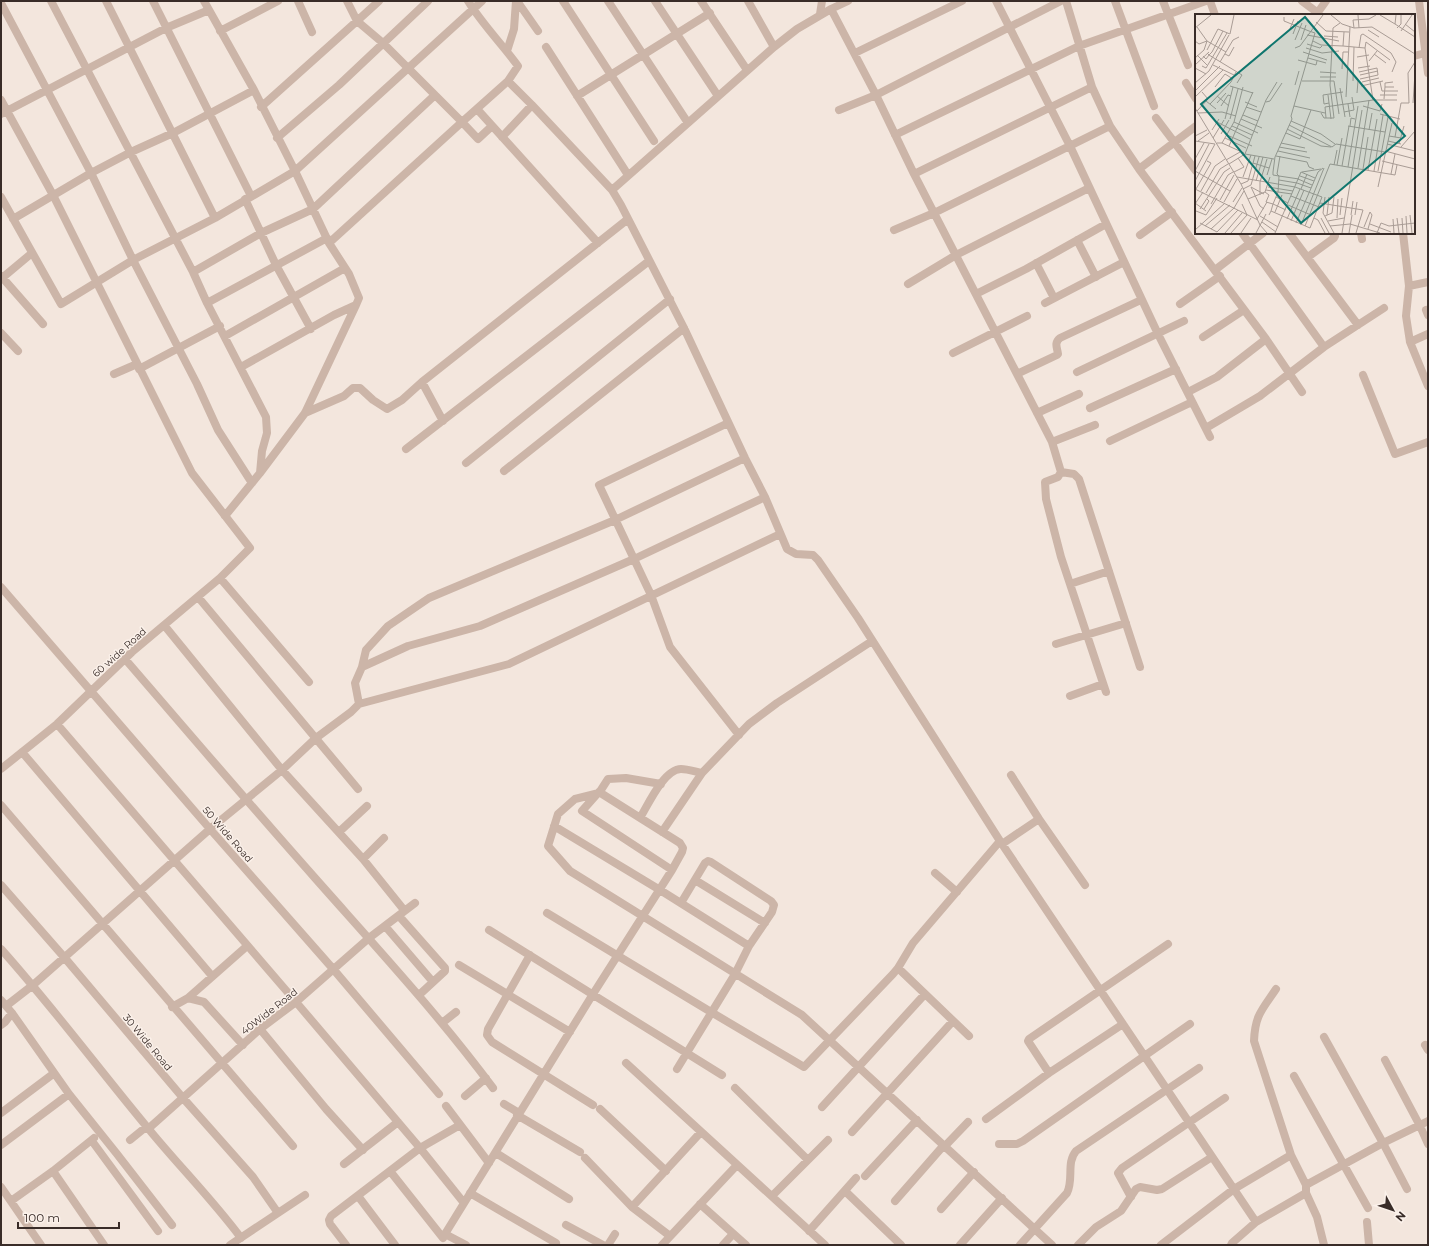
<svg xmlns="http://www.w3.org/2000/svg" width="1429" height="1246" viewBox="0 0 1429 1246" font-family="Montserrat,sans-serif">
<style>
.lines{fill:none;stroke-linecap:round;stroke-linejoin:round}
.minor{stroke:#ccb5a8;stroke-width:8}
.labels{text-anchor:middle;stroke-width:3;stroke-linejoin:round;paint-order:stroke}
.street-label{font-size:10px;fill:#392c28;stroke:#fbf1ea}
.inset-road{fill:none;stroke:#a99c95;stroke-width:1}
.view{fill:#0f766e;fill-opacity:0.15;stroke:#0f766e;stroke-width:2}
.inset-edge{fill:none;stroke:#392c28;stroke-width:2}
</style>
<rect width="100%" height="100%" fill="#f3e6dd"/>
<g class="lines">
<!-- minor -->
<path class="minor" d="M51,1L193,272L207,303L266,417L267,433L262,451L260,473
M106,1L215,218
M153,1L251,196
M204,1L254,90L295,171L329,243L349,274L359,298L356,305L334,315L241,367
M298,1L312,32
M347,1L357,21L379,1
M468,1C482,24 502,44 518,66L508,81
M517,1L538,31
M563,1L654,141
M608,1L688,123
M655,1L718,96
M701,1L747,70
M748,1L774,47
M996,1L1070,146L1158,334L1210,437
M1066,1L1092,87L1110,126L1139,169L1266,339L1302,392
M1115,1L1154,106
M1163,1L1188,65
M1210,1L1215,15
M1302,1L1318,13
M1419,1L1428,73
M1,3L91,173L133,260L197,384L218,430L252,483
M831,9L848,1
M820,14L822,1
M1316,15L1326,1
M220,31L278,1
M546,47L628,175
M507,51L514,29L516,1
M855,53L962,1
M1414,56L1425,53
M1186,83L1196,99
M577,96L710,13
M1,100L53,195L192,473L250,548L220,578L132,652L57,724L1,769
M261,107L357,21L383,43L462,122L508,81L532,105L612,190L621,205L684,328L745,458L765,497L787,549L796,554L813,555L818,560L858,618L1000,841L1256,1222L1306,1193
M477,109L598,243
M839,110L876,95L1061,1
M1,114L166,28L209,10
M1156,118L1196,171
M895,135L1079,46L1206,1
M502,137L532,105
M277,138L339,85L428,1
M1139,169L1196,126
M914,174L1092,87
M612,190L774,47L797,29L831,9L876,95L914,174L1052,442L1061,472
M1,197L61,304L133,260L215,218L295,171L482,1
M245,199L276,265L311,329
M13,219L91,173L131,152L173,133L254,90
M894,230L934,213L1110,126
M1242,233L1324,347
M1289,233L1358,325
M1361,233L1362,239
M1403,233L1409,286L1406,316L1410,342L1428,386
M1140,235L1172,212
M1077,240L1096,277
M329,243L462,122L478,139L492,126
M1308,257L1334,238L1335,236L1333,233
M1036,263L1054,298
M1215,270L1263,233
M193,272L261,233L313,209L435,95
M1,276L43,324
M1,279L32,253
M908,284L956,255L1089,188
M1409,286L1428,282
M976,294L1026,269L1106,224
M207,303L327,238
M1045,303L1124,262
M1180,304L1220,276
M1426,310L1428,315
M1,333L18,351
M225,336L345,268
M1203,337L1244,310
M1410,342L1428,334
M953,353L1027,316
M139,369L220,326
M1077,372L1184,321
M114,374L137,364
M1017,374L1057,355L1058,354C1057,347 1054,343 1060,338L1141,300
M1363,375L1395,454L1428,442
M422,382L443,421
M1188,392L1217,377L1266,339
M1090,408L1176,369
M305,413L344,396L353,388H360L373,400L387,409L402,400L422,382L628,219
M1037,413L1079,394
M728,423L599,485L651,595L670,647L739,735
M1206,428L1260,396L1324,347L1384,308
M1110,441L1192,402
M1052,442L1095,425
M406,449L649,261
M466,463L670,299
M504,471L684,328
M1061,472L1058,477L1045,482L1046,499L1061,557L1106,692
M1061,472L1074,474L1079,479L1140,667
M225,516L260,473L305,413L356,305
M220,578L309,682
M1070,584L1109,571
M1,587L210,829L334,970L439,1094
M198,597L358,789
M164,625L282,770L363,859L404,910
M1056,644L1126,623
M125,659C188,732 251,806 315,878C376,947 438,1014 493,1088
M362,667L366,650L388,626L429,598L615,520L745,458
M1070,696L1103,684
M359,704L509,664L780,534
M57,724L296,1002L420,1148L464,1203
M22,752L212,976
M1011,775L1039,819L1085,885
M661,784L626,778L608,779L599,793L575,799L558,814L548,846L570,871L802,1015L1052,1245
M597,794L582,811L672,870
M1,805L293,1146
M640,818C648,805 664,769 681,769C688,769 696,772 702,773L749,724L777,703L872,641
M554,826L660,890L749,946
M339,832L367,806
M662,832L702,773
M1002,844L1039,819
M363,859L384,838
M935,873L957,892
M695,880L765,923
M1,885L64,957L183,1098L253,1177L278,1213
M547,913L711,1012L804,1067L893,974L898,968L913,943L1000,841
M399,916L445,968V971L419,995
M385,926L433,982
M489,930L722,1075
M1,949C52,1006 98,1068 147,1127C177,1164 212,1199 241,1238
M530,955L488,1029L487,1035L492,1042L593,1105
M459,965L570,1032
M898,968L969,1036
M1276,989C1262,1010 1255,1015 1254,1041L1291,1155L1306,1185V1193L1317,1217L1324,1245
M188,998L247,946
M1,1000L12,1013L69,1094L117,1154L172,1225
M6,1006L33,985L210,829L282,770L316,738L351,712L359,704L355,683L362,667L408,646L480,626L634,559L765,497
M172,1007L188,998L204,1002L243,1045
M442,1023L456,1012
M1,1025L5,1022L12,1013
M260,1029L326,1109L363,1150
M1324,1037L1383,1143L1407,1189
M1425,1045L1428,1050
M1385,1060L1420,1126L1428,1144
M626,1063L825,1245
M677,1069L735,974L749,946L772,912L774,905L771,901L711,862L708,861L705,863L681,903
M1049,1073L1028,1041L1029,1039L1168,944
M1294,1076L1368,1208
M735,1088L808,1160
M465,1096L486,1078
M504,1104L519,1113
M446,1106L489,1163
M822,1107L925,994
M600,1109L666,1171
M1,1113L53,1074
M517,1115L580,1152
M986,1119L1049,1073L1123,1024
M148,1129L260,1029L296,1002L369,938L415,903
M852,1132L953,1021
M130,1140L146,1127
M92,1141L158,1231
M999,1144H1017L1023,1141L1190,1024
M1,1145L69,1094
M945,1146L968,1122
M496,1153L569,1199
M585,1158L632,1207L670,1236
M344,1164L398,1122
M53,1171L104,1245
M390,1171L443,1238
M865,1176L917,1120
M1306,1185L1383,1143L1428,1121
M1,1187L41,1245
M845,1191L901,1245
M470,1193L556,1243
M358,1196L395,1245
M772,1196L828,1140
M1131,1197L1118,1173L1122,1168L1225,1098
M11,1201L53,1171L94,1138
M895,1201L944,1145
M700,1204L746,1245
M632,1207L701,1132
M941,1209L974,1172
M1367,1222L1369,1245
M566,1225L603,1245
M809,1231L856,1178
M230,1245L305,1195
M346,1245L330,1224L329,1220L331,1216L420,1148L460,1125
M466,1245L445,1234L593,994L672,870L682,852L683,848L680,843L599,792
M608,1245L615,1234
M662,1245L737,1165
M723,1245L733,1234
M960,1245L1002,1198
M1020,1245L1067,1193C1074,1179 1066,1163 1076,1151L1199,1068
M1078,1245L1096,1227L1121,1211L1136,1189L1140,1187L1157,1190L1162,1189L1212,1157
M1161,1245L1234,1189L1291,1155
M1231,1245L1232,1243L1256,1222"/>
</g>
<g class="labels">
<!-- street labels -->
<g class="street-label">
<text transform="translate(119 652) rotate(-42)" y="4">60 wide Road</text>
<text transform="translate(228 834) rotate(49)" y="4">50 Wide Road</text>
<text transform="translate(269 1011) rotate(-38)" y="4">40Wide Road</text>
<text transform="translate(148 1042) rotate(50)" y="4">30 Wide Road</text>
</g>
</g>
<!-- overview -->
<g transform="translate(1195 14)">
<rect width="220" height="220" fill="#f3e6dd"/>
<path class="inset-road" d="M136,1L147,10L159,14L177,13L220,40M163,1L164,14M185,1L200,10M201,1L200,10L220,23M89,3V7L114,17M121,8L131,17L154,18M210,10L220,18M2,13L12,27L31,38M0,14L16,1M159,14L158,6L174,5L181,1M202,14L206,10V1M173,16L184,23M94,17L99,5M206,17L217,1M149,18L148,32L170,34L171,28L195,46M98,20L103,7M112,21L144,27M129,22L143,23M100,26L107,9M106,26L111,11M0,27L4,30L12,27M118,27L126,31L148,32M112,30L125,34L127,32M100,34L105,32L128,1M111,34L127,39L144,37M164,34L166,21L168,20L196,39L201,48L197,58M12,36L23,15L35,20L39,1M108,38L132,46M12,39L14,41L17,38L28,17M30,40L34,42L39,33M179,40L191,49M2,41L13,52M8,42L11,45L14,41L47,61L42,69M162,43L174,41M0,44L9,36L12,27M113,44L131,49M103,46L121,51L122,47M174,47L182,37M25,48L38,26L44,23M0,51L14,38M18,51L39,61M7,52L11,54L32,19M0,54L11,60M163,54L175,52M147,55L148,38H153M125,58L141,59M164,58L182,54L183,61L165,65M165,61L183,57M125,63H141M107,67H139L144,100M158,67L159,33M167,68L184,64M185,68L187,77H203M0,69L14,57L34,21M100,71L104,57M35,72L58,79M166,72L188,67M20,73L30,60L38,65M190,73V69L198,68M145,74L150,103M0,77L25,52M162,79L163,67M133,81L136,105M185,81H202M22,82L34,92M0,83L28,56M151,83L155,13M189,85L190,73H199M178,86H202M11,87L21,95M50,88L62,93M71,88L75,87L87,69M22,89L31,79M134,89L129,90L128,81L148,78M214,89L213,59L220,48M218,89L220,59M15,90L36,68L41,58M153,90L155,103M26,92L33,81L36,82M99,92L130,99M168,92L185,97L187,90M51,93L66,98M0,94L46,170L65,211L72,219M2,97L13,85L7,78M149,98L159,96L157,83M3,99L27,98L41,102M126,99L129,104H139L135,71L138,14L145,9M185,100L205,105M48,101L63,107M131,104L130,93L178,86L170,34M30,105L38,73M35,105L43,75M46,105L67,114M96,107L126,120L140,130M22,108L55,125M39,108L63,119M94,111L137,133L141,130L190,138M37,112L57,121M153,112L190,118M155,112L156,104L160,105M92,115L126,132L136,133M17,116L24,105M174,116L177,99M91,119L105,125L116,96M26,120L34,106M32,121L57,132M0,122L12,116M194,122L206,124M200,123L206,89H214M18,124L29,106M30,124L51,134M0,127L20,130L0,167M3,127L14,119M193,127L206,130M22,129H27L49,139M27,129L39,108L48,73M86,129L110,134M192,130L220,137M204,130L209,112M34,132L58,78M84,133L112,138M206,133L220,117M83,137L115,144M190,137L220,145M50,140L71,86L82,68M81,142L112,148L114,153L119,155M0,145L9,129M31,146L45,138M187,147L220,155M58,149L74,154M34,150L50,140L79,145M139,151L142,136M142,151L147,124M147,152L154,112M153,153L163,92M163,154L174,86M168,155L173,123M173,156L182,105M0,157L35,177M0,157L14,130M179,157L188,101M183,157L193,103M39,158L49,153L43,144M107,158L126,155M82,160L84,162L104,165M82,160L85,142M196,160L200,140M72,161L77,145M105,162L119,167M42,163L100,173L127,183L115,214L76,197L74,201M48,163L56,141M103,165L117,171M84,166L102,169L116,174M61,167L68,143M46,170L53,167L60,142M56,173L65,192L69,195M56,173L69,180M73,173L98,177M183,173L197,109M0,175L63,206M1,175L16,149L12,147M48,175L56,171L64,143M106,175L112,160M6,177L20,152L30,145M70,178L74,181L71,188L78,190L83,178L71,176M11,179L25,155L33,150M97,180L83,178L84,162L78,161V158L80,143L97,105L96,102L120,19L114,17M65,181V168L72,145M96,182L124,193M81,183L93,189M130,183L128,199L139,219M53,185L70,178L75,163M25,186L39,161M29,188L42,165M38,188L47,174M0,189L11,197M125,189L168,196L161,219M0,190L8,178M16,190L33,161L38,158M93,191L116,201M5,195L29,158L35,154M9,195L14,187L12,185M1,197L11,201L22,184M76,197L78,190L91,196M80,198L87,181M132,201L134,183M145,201L147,184M156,201L158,187M160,201L162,188M215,201L217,219M65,202L83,213M130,202L137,199L139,183M211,202L212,219M119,204L123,206L130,219M126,204L134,219M142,204L143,185M202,204L204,219M207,204L208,219M62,205L72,188M92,205L105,175M198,205L199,219M96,207L109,176M133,207L149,204M67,208L81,218M5,209L22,218M101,209L123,158L128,154M175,210L196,218M106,211L129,154M10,212L35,191M110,212L135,150L200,161L202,151M135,212L155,210L185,219M169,213L175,198L177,201L173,215M16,215L39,194L49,177M0,216L30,189M22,218L43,196M30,219L47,199M36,219L52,201L47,190M46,219L56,204M61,219L71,200M80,219L106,158L120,164M147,219L167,96M154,219L157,201M182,219L186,209L194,212L220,209"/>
<path class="view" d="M110,3L210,122L106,209L6,90Z"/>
<rect width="220" height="220" class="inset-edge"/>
</g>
<!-- border -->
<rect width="1429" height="1246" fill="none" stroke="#392c28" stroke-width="4"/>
<!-- north arrow -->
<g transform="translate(1393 1210) rotate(130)" stroke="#fbf1ea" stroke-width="3" paint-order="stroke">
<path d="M0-3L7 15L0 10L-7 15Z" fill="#392c28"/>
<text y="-6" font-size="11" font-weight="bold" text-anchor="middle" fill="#392c28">N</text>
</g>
<!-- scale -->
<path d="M18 1222v6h101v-6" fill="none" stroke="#392c28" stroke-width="2"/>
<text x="24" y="1222" font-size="12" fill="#392c28" stroke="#fbf1ea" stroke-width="3" paint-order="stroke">100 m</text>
</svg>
